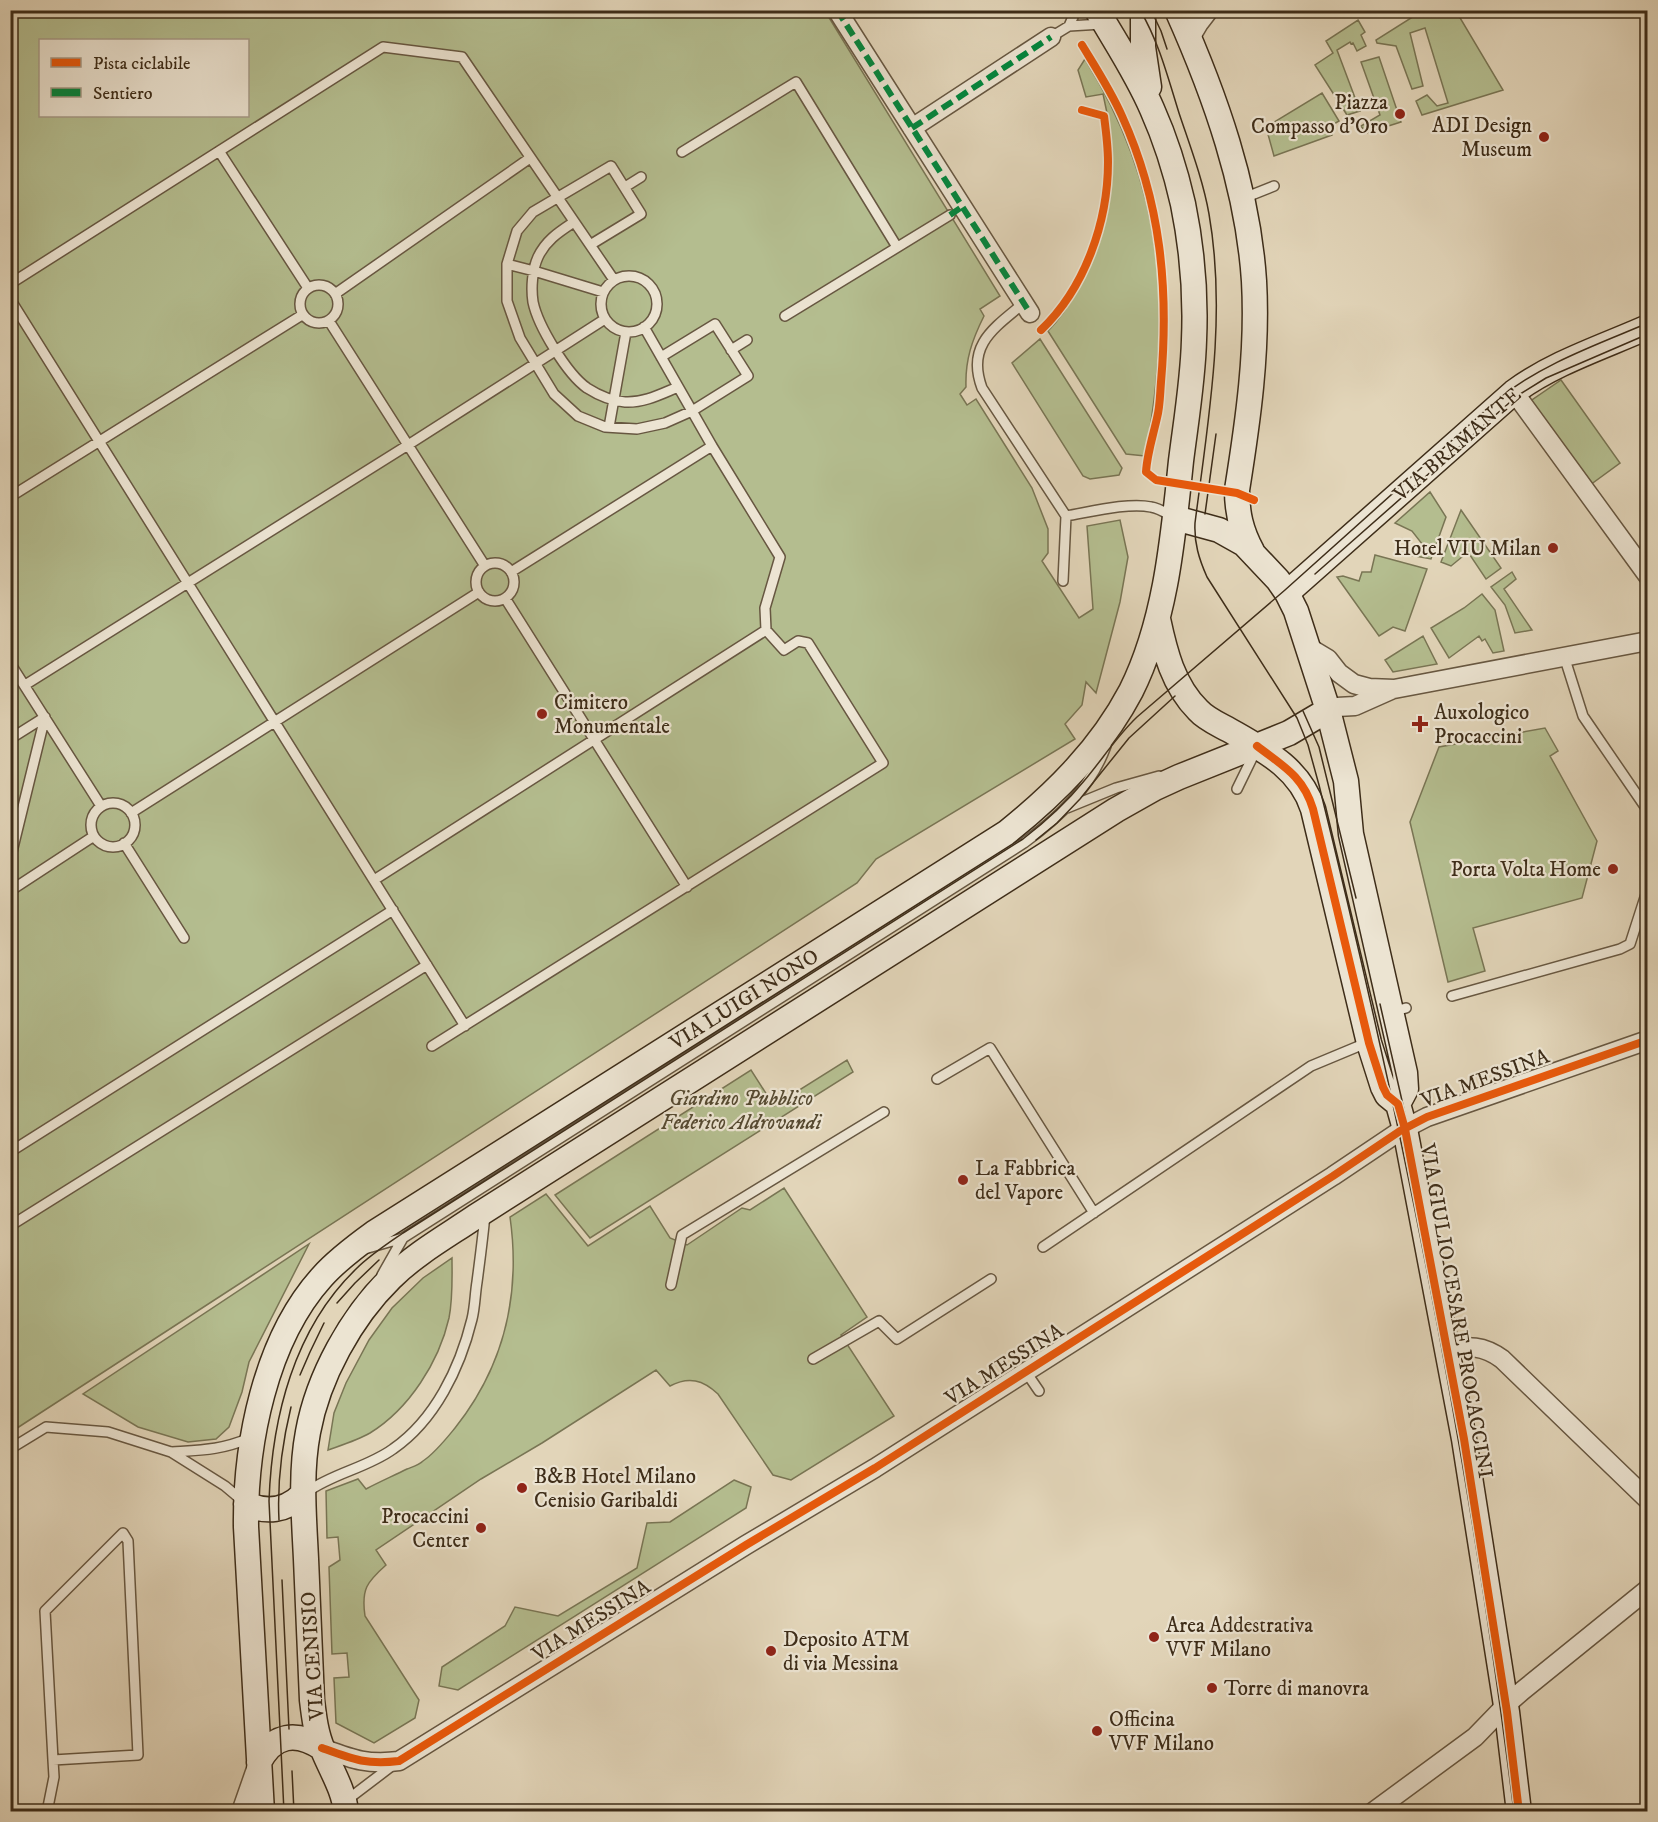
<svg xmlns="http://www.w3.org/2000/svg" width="1658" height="1822" viewBox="0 0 1658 1822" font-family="'IM FELL DW Pica',serif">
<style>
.green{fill:#b4bd8f;stroke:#797554;stroke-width:1.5;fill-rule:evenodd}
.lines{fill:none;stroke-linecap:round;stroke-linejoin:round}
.lane-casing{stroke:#675741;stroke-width:12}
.street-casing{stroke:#675741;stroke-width:21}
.secondary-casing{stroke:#3e2d19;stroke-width:27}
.lane{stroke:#ece4d2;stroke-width:9}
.street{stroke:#ece4d2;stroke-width:18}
.secondary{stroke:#ece4d2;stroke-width:24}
.tram{stroke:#3e2d19;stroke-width:1.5}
.quiet{stroke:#00873e;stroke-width:6;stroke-dasharray:12 6;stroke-linecap:butt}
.cycleway-casing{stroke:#ece4d2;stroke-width:11}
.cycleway{stroke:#e8590c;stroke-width:8}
.poi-dot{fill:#8f2418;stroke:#ece4d2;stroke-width:2}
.labels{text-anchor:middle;stroke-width:4.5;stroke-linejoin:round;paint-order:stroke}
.poi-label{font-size:21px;fill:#3e2d19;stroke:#ece4d2;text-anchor:start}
.street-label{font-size:21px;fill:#3e2d19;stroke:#ece4d2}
.park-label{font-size:21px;font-style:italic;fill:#564a31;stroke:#ece4d2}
</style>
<rect width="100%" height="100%" fill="#e2d5b9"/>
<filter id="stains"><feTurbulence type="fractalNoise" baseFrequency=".00333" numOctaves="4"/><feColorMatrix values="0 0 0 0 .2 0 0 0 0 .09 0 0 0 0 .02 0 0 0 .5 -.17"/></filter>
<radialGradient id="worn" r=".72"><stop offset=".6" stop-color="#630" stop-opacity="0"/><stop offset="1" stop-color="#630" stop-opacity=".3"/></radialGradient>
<!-- green -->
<path class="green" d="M717,10L720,16L729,11H825L1000,296L980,309L984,316C972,340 965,360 966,387L960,394L967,405L976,399L1032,488L1048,529V553L1042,561L1079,618L1093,609L1087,526L1120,520L1128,557L1120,602L1096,693L1086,682L1082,705L1065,724L1075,739L876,859L857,883L11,1432V11ZM40,40H248V116H40Z
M1422,11H1456L1503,90L1422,115L1416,101L1427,95L1437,106L1448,103L1425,28L1410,33L1423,86L1412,89L1396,46L1377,43L1376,40Z
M1358,20L1365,32L1361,35L1366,46L1357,51L1353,43L1351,44L1350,42L1337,50L1360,111L1347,115L1315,65L1333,53L1326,41Z
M1379,57L1401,122L1366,133L1361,126L1380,115L1361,62Z
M1085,59C1165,187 1173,311 1145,456L1126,454L1048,331C1061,318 1071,302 1080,286C1114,225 1119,161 1103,94L1086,97L1078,70Z
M1322,93L1339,121L1329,127L1332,135L1274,156L1266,127Z
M1040,339L1122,468L1119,475L1090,479L1083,476L1012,363Z
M1561,380L1620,463L1590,485L1529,402Z
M1430,492L1446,517L1431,559L1410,555L1423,545L1412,531L1395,523Z
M1461,510L1501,568L1486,579L1468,552L1451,566L1441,562Z
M1375,555L1427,569L1405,631L1393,627L1379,636L1337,577L1343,576L1359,581L1362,572H1371Z
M1512,572L1516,579L1504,589L1532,630L1515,633L1505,605L1491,587Z
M1482,594L1495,610L1504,651L1493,653L1485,639L1482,641L1479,636L1449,658L1431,628L1464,608Z
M1423,636L1437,664L1393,672L1385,660Z
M1545,728L1558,751L1550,756L1597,841L1582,898L1473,928L1485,971L1448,982L1410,822L1439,747Z
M847,1060L853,1072L590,1238L555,1195L751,1070L774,1106Z
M784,1188L867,1317L841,1335L894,1416L791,1480L773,1475L718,1394C703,1380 689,1376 670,1386L656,1370L542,1443L481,1479L376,1550L386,1565C367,1582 361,1589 365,1616L419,1700L415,1718L374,1743L336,1723L334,1678L349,1677L347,1653L332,1654L329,1567L340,1560L338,1537L327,1538L326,1491L358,1479L366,1489C379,1482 393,1476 407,1469C412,1467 419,1465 423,1461C435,1453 446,1439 455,1428C505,1365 521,1295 510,1217L546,1194L588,1246L650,1206L670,1238L687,1245L742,1208L750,1210Z
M309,1244L249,1362L242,1392L229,1427L216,1439L188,1442L138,1427L83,1394Z
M452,1258C452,1278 453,1298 449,1318C439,1362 409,1409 370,1433C358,1440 342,1445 328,1450L334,1413L346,1383L369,1340L392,1308L423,1278Z
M734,1480L751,1487L746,1508L458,1690L439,1686L442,1667L505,1626L515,1607L558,1616L637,1568L647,1523L670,1522Z"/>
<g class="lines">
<!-- lane casing -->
<g class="lane-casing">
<path id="lane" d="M1069,26L1076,10
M1051,37L1069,26L1102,24
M219,151L308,288
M682,152L796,82L897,247
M625,187L641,177
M1244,198L1274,186
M574,222C559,232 546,240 538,257C532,270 531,289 533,302C538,326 567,374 587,388C598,395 612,401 625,402C644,403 661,394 678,387
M590,245L641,214L611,166L533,212L517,231L507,264V301L520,338L554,394L578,416L605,427L637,429L665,423L692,411L748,376L715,324L661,357
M507,264L534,271L603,292
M601 304a28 28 0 1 1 56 0a28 28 0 1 1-56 0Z
M10,284L383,47L462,57L614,280
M300 304a19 19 0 1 1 38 0a19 19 0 1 1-38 0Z
M335,294L530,158
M10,299L465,1026
M1024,303C994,328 966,345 982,388L1066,516L1063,581
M785,316L950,215
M329,321L485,566
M731,350L747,340
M609,427L626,332
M10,497L302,315
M1066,516C1090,512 1129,502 1151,507C1159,508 1166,513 1173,517
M476 582a19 19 0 1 1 38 0a19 19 0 1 1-38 0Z
M511,572L712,446
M505,598L687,887
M1564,656L1583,716L1648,811
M10,663L101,806
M25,685L408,445L605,319
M10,739L45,717L10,860
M1237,789L1256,750
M91 825a22 22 0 1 1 44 0a22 22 0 1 1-44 0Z
M1067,808L1116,788L1159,776
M131,813L479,592
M124,843L184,938
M374,880L766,630L765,608L780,557L712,446L644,327
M10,891L94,836
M1452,996L1620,949L1630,944L1648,888
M1391,1012L1406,1008
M432,1046L883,763L808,643L798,641L784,650L766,630
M937,1079L990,1048L1094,1213
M10,1152L393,910
M10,1226L427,965
M1043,1247L1311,1066L1359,1046
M368,1248L403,1238L1024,843C1058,818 1091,788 1106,746
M382,1275L403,1238
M671,1285L682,1235L884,1112
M813,1359L879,1321L897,1339L991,1279
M1026,1372L1039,1391
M10,1449L46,1427L108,1432L171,1452L225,1486L244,1502
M172,1452C203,1450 221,1450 250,1438
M307,1492C333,1473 367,1468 393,1449C435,1420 460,1368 472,1319C475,1307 475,1294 477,1282C480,1259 483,1237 485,1214
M347,1800L393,1765
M47,1812L54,1777L53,1760L45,1611L123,1533L128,1541L138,1755L53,1760"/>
</g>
<!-- street casing -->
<g class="street-casing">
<path id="street" d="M837,10L1030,313
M1189,40L1199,23L1209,10
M912,128L1051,37
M1514,392L1648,576
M1308,647L1328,659L1339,673L1354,684L1369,688L1394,689L1648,641
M1328,710L1337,707L1355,706L1391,690
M1446,1349C1469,1346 1483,1345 1502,1359L1648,1500
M322,1748C352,1759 366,1765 399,1761L746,1545L875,1468L1333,1176L1400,1131L1427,1117L1648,1040
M241,1812L256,1769
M1373,1812L1475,1737L1506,1705L1522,1691L1648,1589"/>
</g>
<!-- secondary casing -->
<g class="secondary-casing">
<path id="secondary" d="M1143,10V47L1149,87
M1177,10C1215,95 1248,188 1254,281C1258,351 1248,421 1237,490C1237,513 1241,531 1252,551
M1175,518L1219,530L1244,544L1278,580L1287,593L1296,611L1328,710L1346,781L1351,834L1405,1073L1406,1089L1398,1104
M1287,593L1514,392C1553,363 1603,347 1648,327
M1158,619C1165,652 1173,685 1198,710C1206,719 1218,724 1229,730C1264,750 1300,768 1313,809L1369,1043L1383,1087L1387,1095L1398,1104L1405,1129L1464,1439L1507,1712L1519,1812
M246,1504C266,1513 286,1511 302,1495
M259,1762C274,1734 296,1731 322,1748
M262,1812L246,1527C245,1444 265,1340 322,1277C337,1260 356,1246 374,1233L1006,833C1056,793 1101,748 1131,691C1166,621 1173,538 1181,461C1186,421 1193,380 1194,340C1196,295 1192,248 1183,204C1176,173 1165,138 1152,109C1137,74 1116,43 1097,10
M346,1812C344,1790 331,1770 323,1750C316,1734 314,1717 312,1700C310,1653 308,1606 306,1559C304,1517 300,1474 308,1432C318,1377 351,1317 391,1278C415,1254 447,1236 475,1217L1116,810L1155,788L1179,777L1289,733L1328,710"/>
</g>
<!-- lane -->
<use href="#lane" class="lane"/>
<!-- street -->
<use href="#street" class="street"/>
<!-- secondary -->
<use href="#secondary" class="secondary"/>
<!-- tram -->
<path class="tram" d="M1140,10C1159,42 1168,78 1179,113C1190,146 1203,180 1209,214C1227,317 1208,421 1195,523C1194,543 1199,559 1207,577L1297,718L1308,745L1319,785C1403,1123 1471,1465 1514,1812
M1151,10L1161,31L1167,49
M1205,514L1216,434
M1315,574L1517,396L1546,378L1648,334
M1303,711L1319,747L1356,898
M1036,840L1057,823L1080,799L1129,738L1175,696
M1380,1004L1408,1127L1432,1250
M337,1303L355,1283L379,1260
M300,1375L310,1352L324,1323
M1472,1468L1488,1566
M279,1520C277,1481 282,1444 291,1407
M282,1580L289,1729
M292,1771L294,1812
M284,1812L269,1501C272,1417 294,1329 356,1269C370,1255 387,1244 403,1233L1023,839C1045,822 1066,803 1084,781C1102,760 1116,737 1137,717L1285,590L1497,400C1541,364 1596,345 1648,323"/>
<!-- quiet -->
<path class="quiet" d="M837,10L1030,313
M912,128L1051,37
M950,215L962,207"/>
<!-- cycleway casing -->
<g class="cycleway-casing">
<path id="cycleway" d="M1082,45C1096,68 1111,91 1122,116C1161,202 1169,289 1161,382C1160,394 1160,407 1157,418C1153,436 1147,454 1146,472L1156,480L1237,493L1254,500
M1041,330C1085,288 1108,222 1108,162C1108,147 1106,131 1104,116L1082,110
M1257,746C1283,766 1303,776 1313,809L1369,1043L1383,1087L1387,1095L1398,1104L1405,1129L1464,1439L1507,1712L1519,1812
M322,1748C352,1759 366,1765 399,1761L746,1545L875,1468L1333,1176L1400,1131L1427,1117L1648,1040"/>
</g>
<!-- cycleway -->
<use href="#cycleway" class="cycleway"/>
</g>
<!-- markers -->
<g class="poi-dot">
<circle cx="1400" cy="114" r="6"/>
<circle cx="1544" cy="137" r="6"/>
<circle cx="1553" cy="548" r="6"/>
<circle cx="542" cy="714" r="6"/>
<path d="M1417 715h6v6h6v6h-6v6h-6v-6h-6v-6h6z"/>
<circle cx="1613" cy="869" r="6"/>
<circle cx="963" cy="1180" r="6"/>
<circle cx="522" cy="1488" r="6"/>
<circle cx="481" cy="1528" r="6"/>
<circle cx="1154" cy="1637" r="6"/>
<circle cx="771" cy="1651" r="6"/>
<circle cx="1212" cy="1688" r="6"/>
<circle cx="1097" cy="1731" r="6"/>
</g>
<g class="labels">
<!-- poi labels -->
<g class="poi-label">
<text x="1388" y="109" text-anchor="end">Piazza<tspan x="1388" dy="24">Compasso d’Oro</tspan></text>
<text x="1532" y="132" text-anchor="end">ADI Design<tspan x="1532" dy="24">Museum</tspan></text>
<text x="1541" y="555" text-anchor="end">Hotel VIU Milan</text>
<text x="554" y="709">Cimitero<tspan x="554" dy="24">Monumentale</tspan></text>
<text x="1434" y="719">Auxologico<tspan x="1434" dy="24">Procaccini</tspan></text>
<text x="1601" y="876" text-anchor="end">Porta Volta Home</text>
<text x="975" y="1175">La Fabbrica<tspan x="975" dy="24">del Vapore</tspan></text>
<text x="534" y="1483">B&amp;B Hotel Milano<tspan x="534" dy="24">Cenisio Garibaldi</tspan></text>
<text x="469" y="1523" text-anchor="end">Procaccini<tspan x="469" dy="24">Center</tspan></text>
<text x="1166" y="1632">Area Addestrativa<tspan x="1166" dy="24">VVF Milano</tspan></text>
<text x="783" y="1646">Deposito ATM<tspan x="783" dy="24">di via Messina</tspan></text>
<text x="1224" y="1695">Torre di manovra</text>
<text x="1109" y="1726">Officina<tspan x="1109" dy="24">VVF Milano</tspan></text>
</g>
<!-- street labels -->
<g class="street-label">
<text transform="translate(1457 444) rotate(-41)" y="7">VIA BRAMANTE</text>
<text transform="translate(744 999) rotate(-32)" y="7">VIA LUIGI NONO</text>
<text transform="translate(1485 1078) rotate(-20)" y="7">VIA MESSINA</text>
<text transform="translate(1457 1311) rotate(80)" y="7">VIA GIULIO CESARE PROCACCINI</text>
<text transform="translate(1004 1364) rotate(-32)" y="7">VIA MESSINA</text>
<text transform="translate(591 1620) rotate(-32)" y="7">VIA MESSINA</text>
<text transform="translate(312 1656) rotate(-94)" y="7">VIA CENISIO</text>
</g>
<!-- park labels -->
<g class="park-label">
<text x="741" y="1105">Giardino Pubblico<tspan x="741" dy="24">Federico Aldrovandi</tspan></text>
</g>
</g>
<!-- margin -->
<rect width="1658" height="1822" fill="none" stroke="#e2d5b9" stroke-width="36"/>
<rect x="12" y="12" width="1634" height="1798" fill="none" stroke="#3e2d19" stroke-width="3"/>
<rect x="18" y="18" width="1622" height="1786" fill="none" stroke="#3e2d19" stroke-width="1.5"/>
<!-- legend -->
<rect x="39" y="39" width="210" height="78" fill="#ece4d2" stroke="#a69b88" stroke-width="1.5"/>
<rect x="51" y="58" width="30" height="9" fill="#e8590c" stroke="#a69b88" stroke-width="1.5"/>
<text x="93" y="69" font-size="18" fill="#3e2d19">Pista ciclabile</text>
<rect x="51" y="88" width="30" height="9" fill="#00873e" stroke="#a69b88" stroke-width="1.5"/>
<text x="93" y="99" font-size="18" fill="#3e2d19">Sentiero</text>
<rect width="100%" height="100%" filter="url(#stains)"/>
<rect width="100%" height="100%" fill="url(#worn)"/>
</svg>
